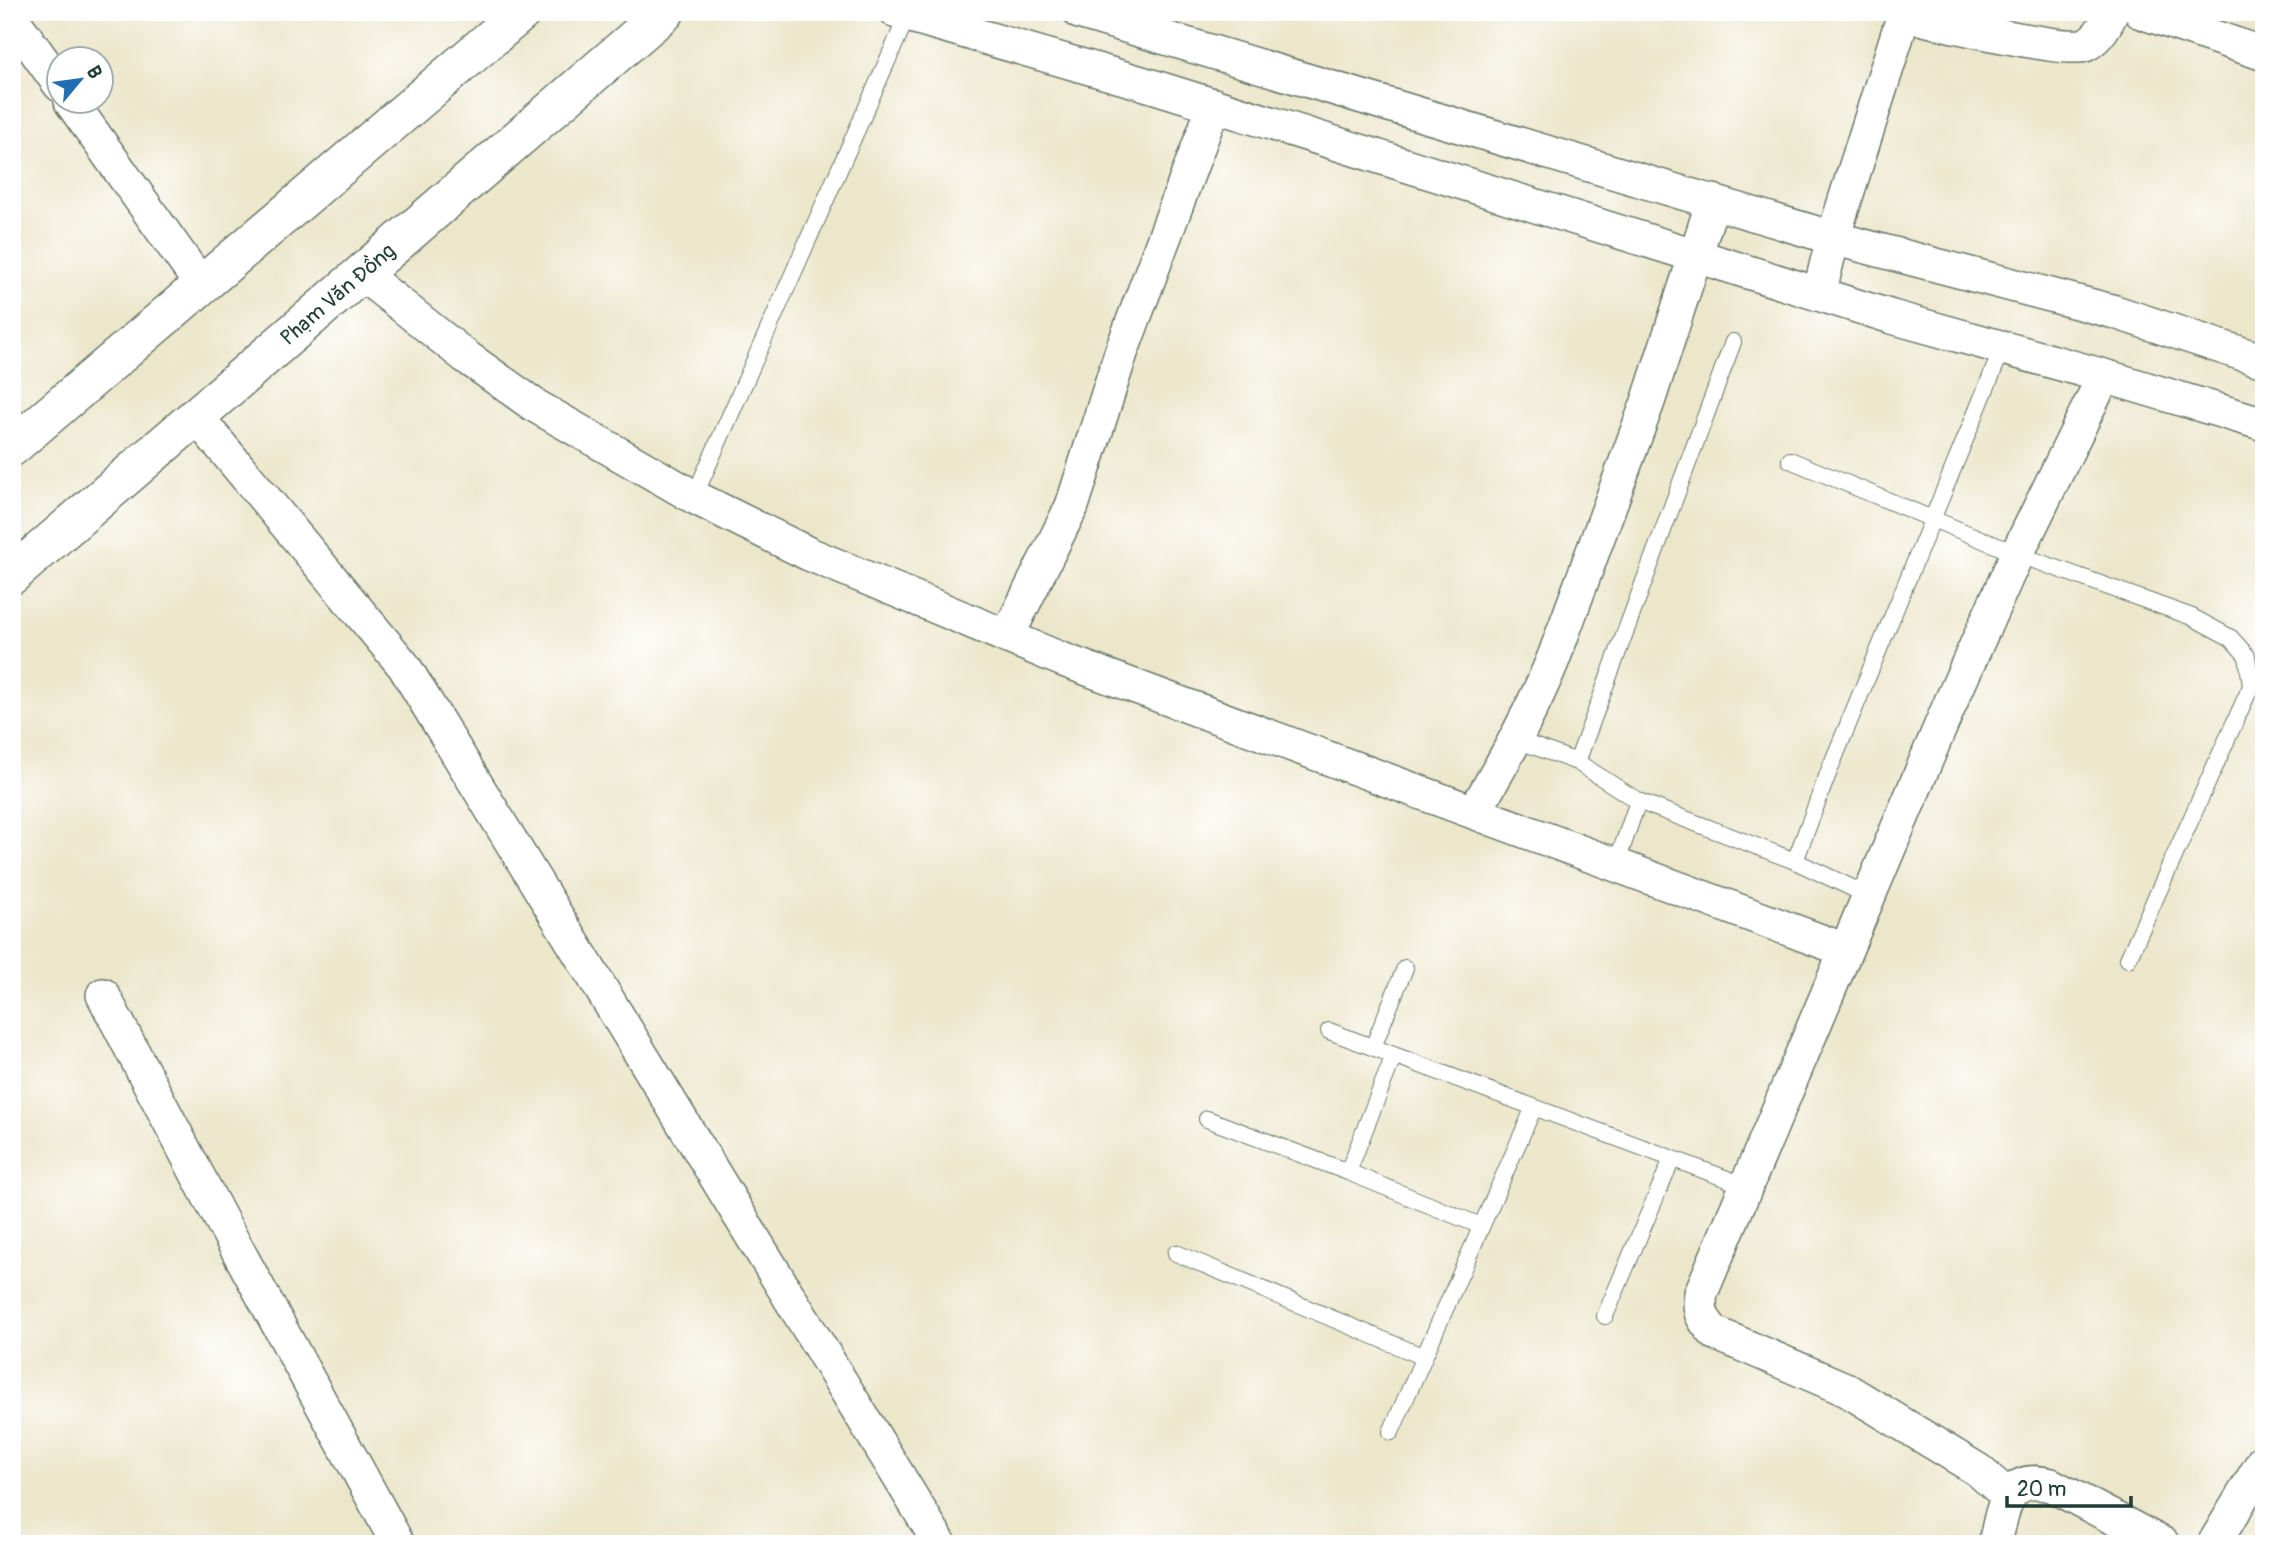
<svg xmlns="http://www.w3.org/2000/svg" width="2276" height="1556" viewBox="0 0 2276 1556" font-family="Pangolin,sans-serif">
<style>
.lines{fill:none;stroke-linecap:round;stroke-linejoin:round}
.service-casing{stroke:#677868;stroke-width:18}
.minor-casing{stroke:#677868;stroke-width:36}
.primary-casing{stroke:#677868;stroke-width:41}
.service{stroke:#fff;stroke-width:16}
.minor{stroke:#fff;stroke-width:33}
.primary{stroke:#fff;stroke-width:38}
.labels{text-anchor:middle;stroke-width:6;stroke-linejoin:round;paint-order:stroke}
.street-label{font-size:21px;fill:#1f3d34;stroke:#fff}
</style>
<rect width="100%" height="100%" fill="#fff"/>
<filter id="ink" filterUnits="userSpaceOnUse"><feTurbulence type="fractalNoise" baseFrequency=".0143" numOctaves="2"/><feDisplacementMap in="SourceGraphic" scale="14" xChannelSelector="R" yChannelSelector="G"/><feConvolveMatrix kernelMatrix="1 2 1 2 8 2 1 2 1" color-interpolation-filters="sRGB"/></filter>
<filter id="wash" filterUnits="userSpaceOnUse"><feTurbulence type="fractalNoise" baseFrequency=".00686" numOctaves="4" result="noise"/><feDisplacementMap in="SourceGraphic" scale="28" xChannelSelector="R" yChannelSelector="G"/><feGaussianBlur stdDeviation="1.57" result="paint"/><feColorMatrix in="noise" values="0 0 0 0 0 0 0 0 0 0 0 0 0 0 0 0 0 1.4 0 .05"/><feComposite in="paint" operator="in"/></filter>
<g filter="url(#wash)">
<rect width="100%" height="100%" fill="#ece6ca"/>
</g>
<g filter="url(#ink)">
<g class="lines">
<!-- service casing -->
<g class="service-casing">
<path id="service" d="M1790,460L2017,554L2192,617L2231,638L2247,656L2251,686L2128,959
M694,497L909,12
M1517,740L1577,762L1638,801L1795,861L1869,896
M1577,762L1733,342
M1795,861L1831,766L2003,347
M1616,865L1638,801
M1329,1031L1746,1186
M1373,1047L1405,968
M1207,1119L1348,1172L1481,1226
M1348,1172L1394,1055
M1176,1253L1424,1357
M1605,1316L1672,1159
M1391,1432L1534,1107"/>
</g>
<!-- minor casing -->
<g class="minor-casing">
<path id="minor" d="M897,12L1152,86L1892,317L2104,376L2264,424
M1079,12L1833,238L2115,312L2264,361
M2141,12L2264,54
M12,18L60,85
M71,102L202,286
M362,274L465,356L534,405L694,497L809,554L1061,659L1845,950
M1819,294L1833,238L1904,14C1931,21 2067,53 2085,45C2098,39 2106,25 2112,12
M196,416L404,666L940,1544
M1007,637L1072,506L1121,353L1214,105
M1474,812C1504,762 1532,712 1554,657L1649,399L1713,201
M103,995L218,1214L398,1544
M2008,1496L1978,1470L1845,1389L1715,1333C1702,1319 1698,1312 1701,1293L1950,704L2017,554L2104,376
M1995,1544C2003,1509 2005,1473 2051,1485L2163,1544
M2214,1544L2264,1460"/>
</g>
<!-- primary casing -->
<g class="primary-casing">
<g id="primary">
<path d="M12,447L522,12"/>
<path id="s1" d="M12,575L665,12"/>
</g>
</g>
<!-- service -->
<use href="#service" class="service"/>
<!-- minor -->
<use href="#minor" class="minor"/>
<!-- primary -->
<use href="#primary" class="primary"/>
</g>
</g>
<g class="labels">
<!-- street labels -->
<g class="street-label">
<text dy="7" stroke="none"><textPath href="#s1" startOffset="430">Phạm Văn Đồng</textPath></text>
</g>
</g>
<!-- margin -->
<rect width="2276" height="1556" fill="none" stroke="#fff" stroke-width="42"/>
<!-- north arrow -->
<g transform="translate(80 80) rotate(61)"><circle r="33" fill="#ffffff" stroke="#a5b1ae" stroke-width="2"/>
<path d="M0-5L12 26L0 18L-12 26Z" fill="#1f6fb2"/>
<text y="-10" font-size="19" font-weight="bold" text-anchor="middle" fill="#1f3d34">B</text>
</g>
<!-- scale -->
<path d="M2007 1496v10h124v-10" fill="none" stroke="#1f3d34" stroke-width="3.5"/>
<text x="2017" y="1496" font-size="21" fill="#1f3d34" stroke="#ffffff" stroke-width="5" paint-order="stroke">20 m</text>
</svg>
